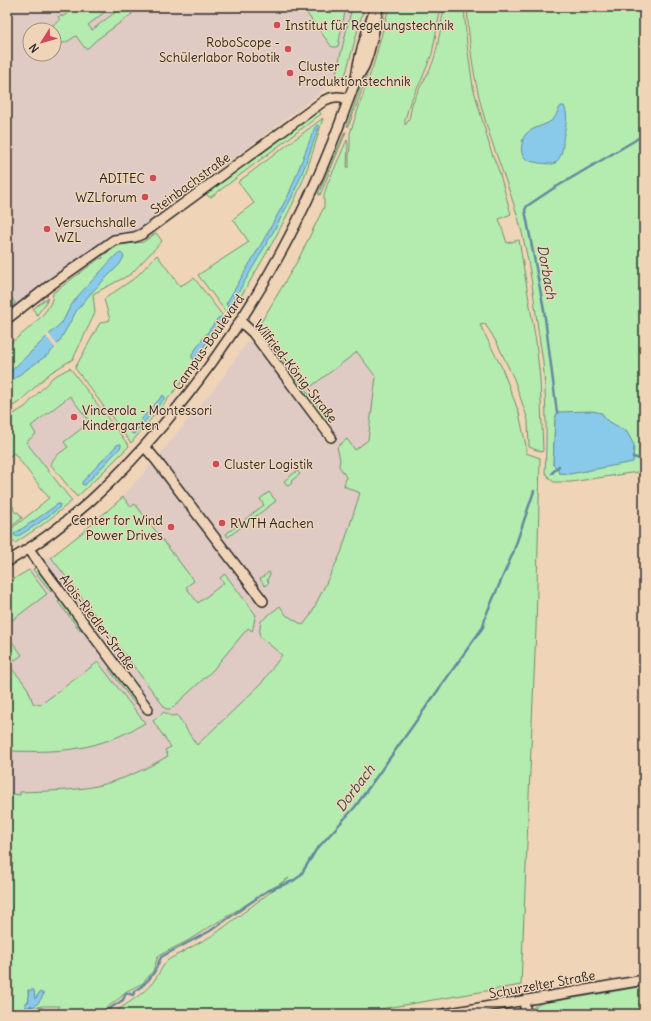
<svg xmlns="http://www.w3.org/2000/svg" width="651" height="1021" viewBox="0 0 651 1021" font-family="Delius,sans-serif">
<style>
.built{fill:#e0cac4;fill-rule:evenodd}
.green{fill:#b4ecaf;stroke:#708c6d;fill-rule:evenodd}
.water{fill:#89caea;stroke:#638a9e}
.pier{fill:#f0d4b7}
.lines{fill:none;stroke-linecap:round;stroke-linejoin:round}
.stream{stroke:#638a9e;stroke-width:2.5}
.minor-casing{stroke:#2b2b2b;stroke-width:12}
.minor{stroke:#f0d4b7;stroke-width:9}
.poi-dot{fill:#d1495b;stroke:#f0d4b7;stroke-width:1.5}
.labels{text-anchor:middle;stroke-width:3;stroke-linejoin:round;paint-order:stroke}
.poi-label{font-size:13px;fill:#2b2b2b;stroke:#f0d4b7;text-anchor:start}
.street-label{font-size:13px;fill:#2b2b2b;stroke:#f0d4b7}
.water-label{font-size:14px;font-style:italic;fill:#394348;stroke:#f0d4b7}
</style>
<rect width="100%" height="100%" fill="#f0d4b7"/>
<filter id="ink" filterUnits="userSpaceOnUse"><feTurbulence type="fractalNoise" baseFrequency=".025" numOctaves="2"/><feDisplacementMap in="SourceGraphic" scale="8" xChannelSelector="R" yChannelSelector="G"/><feConvolveMatrix kernelMatrix="1 2 1 2 8 2 1 2 1" color-interpolation-filters="sRGB"/></filter>
<g filter="url(#ink)">
<!-- built -->
<path class="built" d="M7,7H364L346,73L142,227L135,230L115,235L108,239L7,314ZM30,30H54V54H30Z
M298,260L357,352L376,377L368,440L360,493L341,553L310,616L261,684L194,749L165,767L117,788L7,801V583L36,567L83,532L115,505L148,468L220,381L260,324Z
M71,396L90,422L53,467L51,465L46,468L26,442L36,434L31,427Z"/>
<!-- green -->
<path class="green" d="M71,7H111L88,25L92,30L122,7H131L130,8L132,14L95,41L88,48H85L76,36C68,41 64,45 54,43V30H45L60,20L58,17L61,15L62,17L71,11L69,8Z
M302,7H346L338,46L336,47H332Z
M352,7H364L346,73L334,82Z
M384,7H386C376,48 364,88 348,127L347,126L361,86Z
M389,7H441L432,54L421,81L410,102L405,120V125C411,120 410,109 413,102C419,87 429,74 434,59C439,43 441,24 444,7H464L467,45L473,87L491,151L499,171L511,214L499,219L507,243L519,240L536,342L540,379L543,450L542,452L529,447L528,420L514,379L498,345L491,333L485,324L480,325L502,368L519,413L526,446V453L540,458L536,629L521,985L351,1014H112C126,1004 143,995 154,981C159,974 162,966 168,960L215,934L289,878L187,941L158,956L153,971L143,983L125,992L121,997L105,1009L95,1014H56L59,1006H42L7,1014V793L20,795V792C46,791 72,791 97,786C123,780 146,769 168,756L165,750L171,747L153,721L164,712C168,715 172,717 177,715L192,738L197,745L261,684L282,655L259,636L261,621L280,606L286,615L303,625L310,616L341,553L360,493L344,486L346,477L339,466L340,459L337,447L347,439L355,450L368,440L376,377L357,352L309,388L260,324L298,260L324,207V195L327,185L347,140L348,144L347,167H349V156L350,147V133L374,63ZM28,991L35,999L40,992L32,1007L24,1004L29,1001Z
M467,7H644V471L571,482H554L551,480L545,472C547,439 546,406 544,373C543,356 539,339 537,322C533,288 528,254 519,221C508,183 492,147 482,109C473,75 469,42 467,7ZM557,412L604,419L627,432L559,470L557,468L553,465L555,420Z
M318,110L321,114L211,197H209L206,194V193Z
M323,118C315,145 307,173 295,199C276,239 252,278 229,316L198,275L249,242L233,219L254,203L238,182Z
M345,132H346L320,195L318,194Z
M156,233L162,241L131,274L93,294L95,313L73,359L50,373L19,402L7,410V346C21,334 53,313 53,293L100,258L101,259L103,258L102,256L119,245L143,242Z
M157,255L180,286L194,278L226,320L191,371L131,443L75,368L100,323L110,320L104,299L135,278Z
M7,292L14,301L15,304L7,310V305L9,303L7,301Z
M48,297L46,303L37,315L33,309Z
M259,328L329,421L326,423L257,330Z
M70,368L129,446L103,472L77,497L51,465C52,457 62,452 68,447L64,442L90,422L70,396L31,426L36,434L26,442L72,501L42,525L15,543L7,533V532L39,507V506L49,498L14,453L7,458V418L25,407L53,377Z
M297,471L300,474L291,481L292,483L288,486L284,481Z
M269,492L276,501L228,537L226,534L264,505L260,499Z
M123,497L131,507L135,504L194,581L186,587L198,603L224,583L220,578L225,574L256,615C254,620 254,626 252,631L248,628L212,671L171,709H166L51,557L83,532Z
M7,501H9L14,508L13,509L16,513L18,512L22,518L7,530Z
M36,567L53,590L51,592L33,569Z
M29,570L47,594L7,624V583Z
M269,572L270,574L267,580L269,582L265,586L260,579Z
M61,600L82,629L80,630L58,602Z
M13,643L22,655L15,660L7,651V647Z
M98,662L145,723C132,730 120,737 106,741C76,752 43,752 11,751L10,760L9,761L7,758V664L20,678L28,689L33,703L40,705Z
M111,667L137,702L135,704L109,669Z
M644,986V1014H531L532,1008L544,1002L556,1001L605,993Z"/>
<!-- water -->
<path class="water" d="M561,106H564C570,118 564,129 563,141C563,145 563,149 561,154C560,158 557,161 554,164C547,164 528,163 524,157C521,153 521,149 522,145C522,141 523,137 526,134C533,127 544,126 551,121C557,117 557,110 561,106Z
M317,125H318L319,127C310,151 302,176 291,199C272,235 251,271 230,306L228,307L226,304L263,241L289,194L315,127Z
M121,253L124,256L120,264L91,293L77,310L59,342L49,354L19,375L7,385V375L63,321L70,307L77,297L116,255Z
M220,317L222,318L221,321L196,358L194,359L192,358V354L218,318Z
M163,395L165,397L164,399L134,434H132L131,431Z
M592,411L602,413L605,419L627,432L634,445L633,462L570,474L559,473L557,468L553,465L555,420L557,412Z
M119,444H121V447L85,485H83L82,484V482L117,445Z
M58,504H60L59,508L36,525L17,537L14,535V534L41,516Z
M28,990H34L35,999L40,992L44,994C39,1002 37,1008 26,1007L24,1005L29,1001Z"/>
<!-- pier -->
<path class="pier" d="M48,333L58,346L56,349L45,335Z"/>
<g class="lines">
<!-- stream -->
<path class="stream" d="M557,413L544,310L525,210L527,206L551,190L634,141L644,134
M633,457L644,460
M552,473L559,466
M28,1012C34,1010 39,1007 45,1010
M23,1014L28,1012L31,1006
M101,1014L123,1000L125,995L127,993L133,995L134,993V991C137,989 140,988 143,985C153,977 156,969 161,957L210,931L267,891L293,881L300,876L316,850L355,807L483,627L486,615L513,553L534,491"/>
<!-- minor casing -->
<g class="minor-casing">
<path id="minor" d="M356,77C359,55 366,33 374,12
M7,319L49,286L114,240L135,237L142,234L149,229L325,100C334,96 340,96 348,99
M240,321L253,333L331,437
M145,447L156,460L263,601
M29,549L39,563L148,709
M7,562C68,527 118,478 163,425C245,328 306,220 348,101C351,94 353,85 357,79C359,74 363,69 365,64C372,45 375,26 378,7
M444,1014L644,980
M525,1014V1000"/>
</g>
<!-- minor -->
<use href="#minor" class="minor"/>
</g>
</g>
<!-- markers -->
<g class="poi-dot">
<circle cx="277" cy="25" r="4"/>
<circle cx="288" cy="49" r="4"/>
<circle cx="290" cy="73" r="4"/>
<circle cx="153" cy="178" r="4"/>
<circle cx="145" cy="197" r="4"/>
<circle cx="47" cy="229" r="4"/>
<circle cx="74" cy="417" r="4"/>
<circle cx="216" cy="464" r="4"/>
<circle cx="222" cy="523" r="4"/>
<circle cx="171" cy="527" r="4"/>
</g>
<g class="labels">
<!-- poi labels -->
<g class="poi-label">
<text x="285" y="30">Institut für Regelungstechnik</text>
<text x="280" y="47" text-anchor="end">RoboScope -<tspan x="280" dy="15">Schülerlabor Robotik</tspan></text>
<text x="298" y="71">Cluster<tspan x="298" dy="15">Produktionstechnik</tspan></text>
<text x="145" y="183" text-anchor="end">ADITEC</text>
<text x="137" y="202" text-anchor="end">WZLforum</text>
<text x="55" y="227">Versuchshalle<tspan x="55" dy="15">WZL</tspan></text>
<text x="82" y="415">Vincerola - Montessori<tspan x="82" dy="15">Kindergarten</tspan></text>
<text x="224" y="469">Cluster Logistik</text>
<text x="163" y="525" text-anchor="end">Center for Wind<tspan x="163" dy="15">Power Drives</tspan></text>
<text x="230" y="528">RWTH Aachen</text>
</g>
<!-- street labels -->
<g class="street-label">
<text transform="translate(190 183) rotate(-36)" y="5">Steinbachstraße</text>
<text transform="translate(208 342) rotate(-55)" y="5">Campus-Boulevard</text>
<text transform="translate(296 371) rotate(52)" y="5">Wilfried-König-Straße</text>
<text transform="translate(98 622) rotate(53)" y="5">Alois-Riedler-Straße</text>
<text transform="translate(542 984) rotate(-10)" y="5">Schurzelter Straße</text>
</g>
<!-- water labels -->
<g class="water-label">
<text transform="translate(547 272) rotate(80)" y="5">Dorbach</text>
<text transform="translate(355 788) rotate(-53)" y="5">Dorbach</text>
</g>
</g>
<!-- margin -->
<rect width="651" height="1021" fill="none" stroke="#f0d4b7" stroke-width="24"/>
<rect x="12" y="12" width="627" height="997" fill="none" stroke="#2b2b2b" stroke-width="1.5" filter="url(#ink)"/>
<!-- north arrow -->
<g transform="translate(42 42) rotate(233)"><circle r="19" fill="#f0d4b7" stroke="#a1907f"/>
<path d="M0-3L7 15L0 10L-7 15Z" fill="#d1495b"/>
<text y="-6" font-size="11" font-weight="bold" text-anchor="middle" fill="#2b2b2b">N</text>
</g>
</svg>
